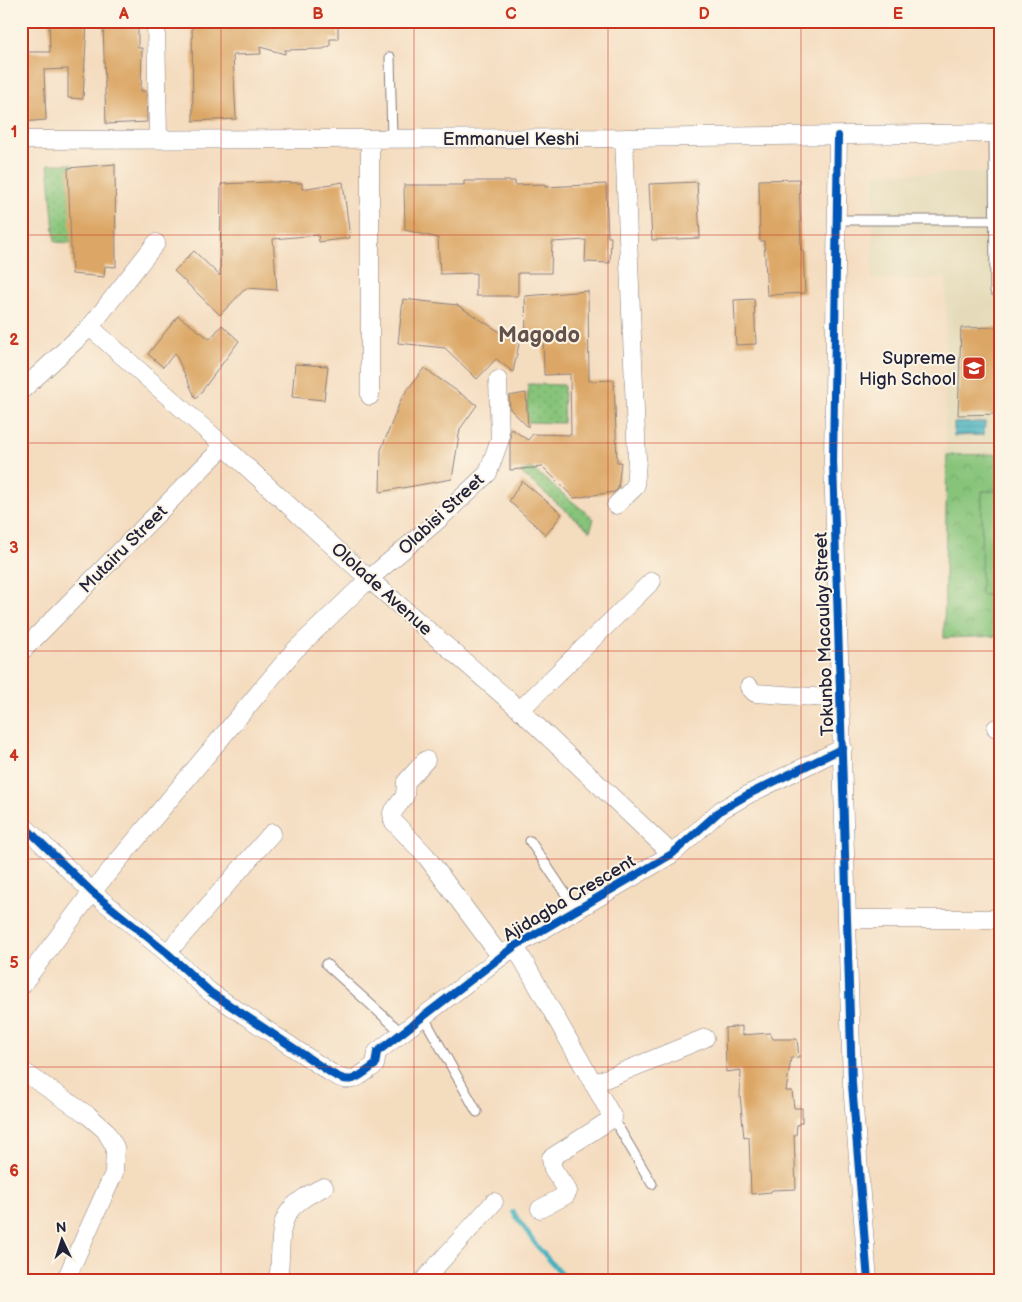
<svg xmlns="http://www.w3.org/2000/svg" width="1022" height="1302" viewBox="0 0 1022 1302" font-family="'Balsamiq Sans',sans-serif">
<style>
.built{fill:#e5dbba}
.grass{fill:url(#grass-dots);stroke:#54735a}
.park{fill:url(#park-crowns);stroke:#54735a}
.pitch{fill:#87c47a;stroke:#54735a}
.water{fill:url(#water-rules);stroke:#32697d}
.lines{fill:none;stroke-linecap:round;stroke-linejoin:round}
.stream{stroke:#42b0bf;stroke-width:4.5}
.building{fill:#dca766}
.lane-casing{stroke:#8b7f7d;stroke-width:11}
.street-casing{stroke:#8b7f7d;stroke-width:19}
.lane{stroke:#fff;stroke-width:9}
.street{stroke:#fff;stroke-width:18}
.cycleway-casing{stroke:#fcf5e5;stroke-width:11}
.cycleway{stroke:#0057b8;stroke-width:8}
.grid{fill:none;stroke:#c8321e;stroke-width:1;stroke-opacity:0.55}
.labels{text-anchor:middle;stroke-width:4;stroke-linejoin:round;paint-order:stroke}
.street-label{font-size:18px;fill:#22223b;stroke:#fcf5e5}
.poi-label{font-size:18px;fill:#22223b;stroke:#fcf5e5;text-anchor:end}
.district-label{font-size:22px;font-weight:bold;fill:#63514a;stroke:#fcf5e5}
.neatline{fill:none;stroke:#c8321e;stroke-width:2}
.grid-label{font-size:16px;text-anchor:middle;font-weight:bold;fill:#c8321e}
</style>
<defs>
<pattern id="grass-dots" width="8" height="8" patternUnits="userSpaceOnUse" patternTransform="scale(1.25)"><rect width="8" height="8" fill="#87c47a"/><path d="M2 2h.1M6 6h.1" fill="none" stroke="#74a86a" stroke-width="1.8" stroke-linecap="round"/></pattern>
<pattern id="park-crowns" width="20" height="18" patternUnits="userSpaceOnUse" patternTransform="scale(1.25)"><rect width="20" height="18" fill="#87c47a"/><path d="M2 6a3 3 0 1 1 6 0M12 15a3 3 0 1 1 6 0" fill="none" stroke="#74a86a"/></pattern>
<pattern id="water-rules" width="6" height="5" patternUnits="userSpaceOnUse" patternTransform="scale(1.25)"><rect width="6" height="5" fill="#42b0bf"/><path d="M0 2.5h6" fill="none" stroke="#378f9c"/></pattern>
</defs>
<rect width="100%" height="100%" fill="#fcf5e5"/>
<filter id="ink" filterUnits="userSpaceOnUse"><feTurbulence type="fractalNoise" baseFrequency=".02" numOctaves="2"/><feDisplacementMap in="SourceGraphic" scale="10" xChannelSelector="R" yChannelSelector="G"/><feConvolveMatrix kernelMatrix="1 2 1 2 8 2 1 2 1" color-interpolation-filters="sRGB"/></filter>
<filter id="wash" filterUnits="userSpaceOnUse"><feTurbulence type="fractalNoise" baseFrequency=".0096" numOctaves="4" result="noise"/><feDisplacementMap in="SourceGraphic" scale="20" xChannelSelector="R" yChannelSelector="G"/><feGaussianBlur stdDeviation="1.12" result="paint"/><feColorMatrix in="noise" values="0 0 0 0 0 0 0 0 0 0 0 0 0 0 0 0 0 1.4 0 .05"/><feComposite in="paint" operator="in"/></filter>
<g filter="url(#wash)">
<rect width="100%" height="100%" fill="#f4dcbf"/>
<!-- built -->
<path class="built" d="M875,173H1001V637L944,638L946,279L871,280Z"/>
<!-- grass -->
<path class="grass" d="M48,164H72L74,243L55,242Z
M528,384L564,385L563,423L527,422Z
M531,468L594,519L590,531L520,472Z"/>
<!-- park -->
<path class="park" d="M1001,454V636L944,638L947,455Z"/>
<!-- pitch -->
<path class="pitch" d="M982,491H1001V596L981,595Z"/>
<!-- water -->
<path class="water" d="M985,422L984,435L954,436V423Z"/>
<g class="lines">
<!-- stream -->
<path class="stream" d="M513,1212L536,1245L568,1281"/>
</g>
<g id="blocks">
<!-- building -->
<path class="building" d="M49,21H87L83,99L68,98V69L44,70L46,120L21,122V52H50Z
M103,21H138V48H142L141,91H146L147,122L106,124Z
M192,21H329V26H338V39H330V46L323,49L285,50V54L260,47L261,54L233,55L236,119L193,121Z
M115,164L116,267L105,266L104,277L72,274L68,168Z
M799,179L801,250H803L805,293L767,295L764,241H760L759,180Z
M464,181H515V185L545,184V187L606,184L608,237H611L610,263L585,262L586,240L552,242L551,273H518V296H476V273L440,274L438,238L405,230L404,185H464Z
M269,182L302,183V189L343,182L350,238L319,242L318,235L273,239L277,290L246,288L220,315L174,271L194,251L220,276L221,184Z
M697,182L700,238L652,240L649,184Z
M588,291L589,381L614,380L617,462H621L618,489L614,492L574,498L543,467L510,470V428L528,440L533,434L571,435L570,374L544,375L543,334L526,335L525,296Z
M403,299L457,305L519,344L513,372L496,359L477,379L445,348L398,343Z
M754,299L756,344L736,345L734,300Z
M178,316L210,339L222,325L239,341L196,399L175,353L163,367L148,354Z
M1001,327V414L958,415L961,328Z
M295,364L328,366L324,400L292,397Z
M424,368L477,405L460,429L452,479L380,492L381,450L402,397Z
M526,393L528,427L510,409L509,396Z
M522,481L562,514L546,535L509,501Z
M742,1026V1035L770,1033L773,1039H797L799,1057L791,1058L786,1091H792L794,1108H802V1122L797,1125L796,1135H794L796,1189L772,1190L771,1192L751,1194L749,1137L744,1138L740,1095L741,1070L726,1072L725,1028Z"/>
</g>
</g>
<g filter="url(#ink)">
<use href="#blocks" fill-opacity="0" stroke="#8b7f7d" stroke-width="1"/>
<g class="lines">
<!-- lane casing -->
<g class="lane-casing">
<path id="lane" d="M390,57L392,139
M994,133L995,291H1001
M837,220H995
M530,841L577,911
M326,964L402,1033
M423,1016L477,1112
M613,1118L652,1184"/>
</g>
<!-- street casing -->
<g class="street-casing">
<path id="street" d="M156,21L158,138
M838,136L833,461L852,1084L868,1281
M21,140L624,138L1001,133
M90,327L224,446L369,579L520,710L672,854
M21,391L90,327L156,243
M370,396V140
M616,505L635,487L637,460L624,138
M21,652L224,446
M749,687L755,693L841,699
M520,710L652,581
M996,728H1001
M426,760L406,782L405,796L392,813L393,821L426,856L501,957
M21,823L92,892L167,953L210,992L331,1073C352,1086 356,1078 375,1065L377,1052L515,946L672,854L721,810L749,794L843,748
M849,919H1001
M515,946L613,1118L551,1158L553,1169L568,1191L566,1195L540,1209
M167,953L272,833
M21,986L92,892L293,652L369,579L438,520L488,473L500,439L498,380
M21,1070L89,1116L105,1130L115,1147L114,1173L65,1281
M593,1084L705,1038
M278,1281C285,1231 269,1212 324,1187
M423,1281L494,1202"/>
</g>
<!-- lane -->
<use href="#lane" class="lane"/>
<!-- street -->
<use href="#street" class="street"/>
<!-- cycleway casing -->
<g class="cycleway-casing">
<path id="cycleway" d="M838,136L833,461L852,1084L868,1281
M21,823L92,892L167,953L210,992L331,1073C352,1086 356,1078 375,1065L377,1052L515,946L672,854L721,810L749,794L843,748"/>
</g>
<!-- cycleway -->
<use href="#cycleway" class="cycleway"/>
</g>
</g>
<!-- grid -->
<path class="grid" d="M221,21V1281M414,21V1281M608,21V1281M801,21V1281M21,235H1001M21,443H1001M21,651H1001M21,859H1001M21,1067H1001"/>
<!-- icons -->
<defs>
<g id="school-square" transform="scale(1.25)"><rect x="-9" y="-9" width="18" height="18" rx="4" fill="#c8321e" stroke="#fcf5e5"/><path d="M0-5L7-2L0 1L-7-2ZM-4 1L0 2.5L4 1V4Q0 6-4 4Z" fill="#fff"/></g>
</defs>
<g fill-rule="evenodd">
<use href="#school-square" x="974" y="368"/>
</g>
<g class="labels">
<!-- street labels -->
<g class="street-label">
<text x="511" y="145">Emmanuel Keshi</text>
<text transform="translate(441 514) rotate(-43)" y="6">Olabisi Street</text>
<text transform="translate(123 549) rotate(-45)" y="6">Mutairu Street</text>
<text transform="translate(382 589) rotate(42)" y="6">Ololade Avenue</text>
<text transform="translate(824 634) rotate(-92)" y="6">Tokunbo Macaulay Street</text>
<text transform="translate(569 898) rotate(-31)" y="6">Ajidagba Crescent</text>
</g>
<!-- poi labels -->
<g class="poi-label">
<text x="956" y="364">Supreme<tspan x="956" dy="21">High School</tspan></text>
</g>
<!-- district labels -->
<g class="district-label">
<text x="539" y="342">Magodo</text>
</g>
</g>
<!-- margin -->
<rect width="1022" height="1302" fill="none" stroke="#fcf5e5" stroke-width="55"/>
<!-- north arrow -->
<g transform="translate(62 1240) rotate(356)" stroke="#fcf5e5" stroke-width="4" paint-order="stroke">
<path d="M0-4L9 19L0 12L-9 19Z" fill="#22223b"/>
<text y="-8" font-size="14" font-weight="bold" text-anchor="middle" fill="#22223b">N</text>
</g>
<rect x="28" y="28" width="966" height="1246" class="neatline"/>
<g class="grid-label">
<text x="124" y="19">A</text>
<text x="318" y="19">B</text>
<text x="511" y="19">C</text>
<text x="704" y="19">D</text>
<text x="898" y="19">E</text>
<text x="14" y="137">1</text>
<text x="14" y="345">2</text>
<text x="14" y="553">3</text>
<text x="14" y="761">4</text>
<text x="14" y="968">5</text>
<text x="14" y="1176">6</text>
</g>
</svg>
